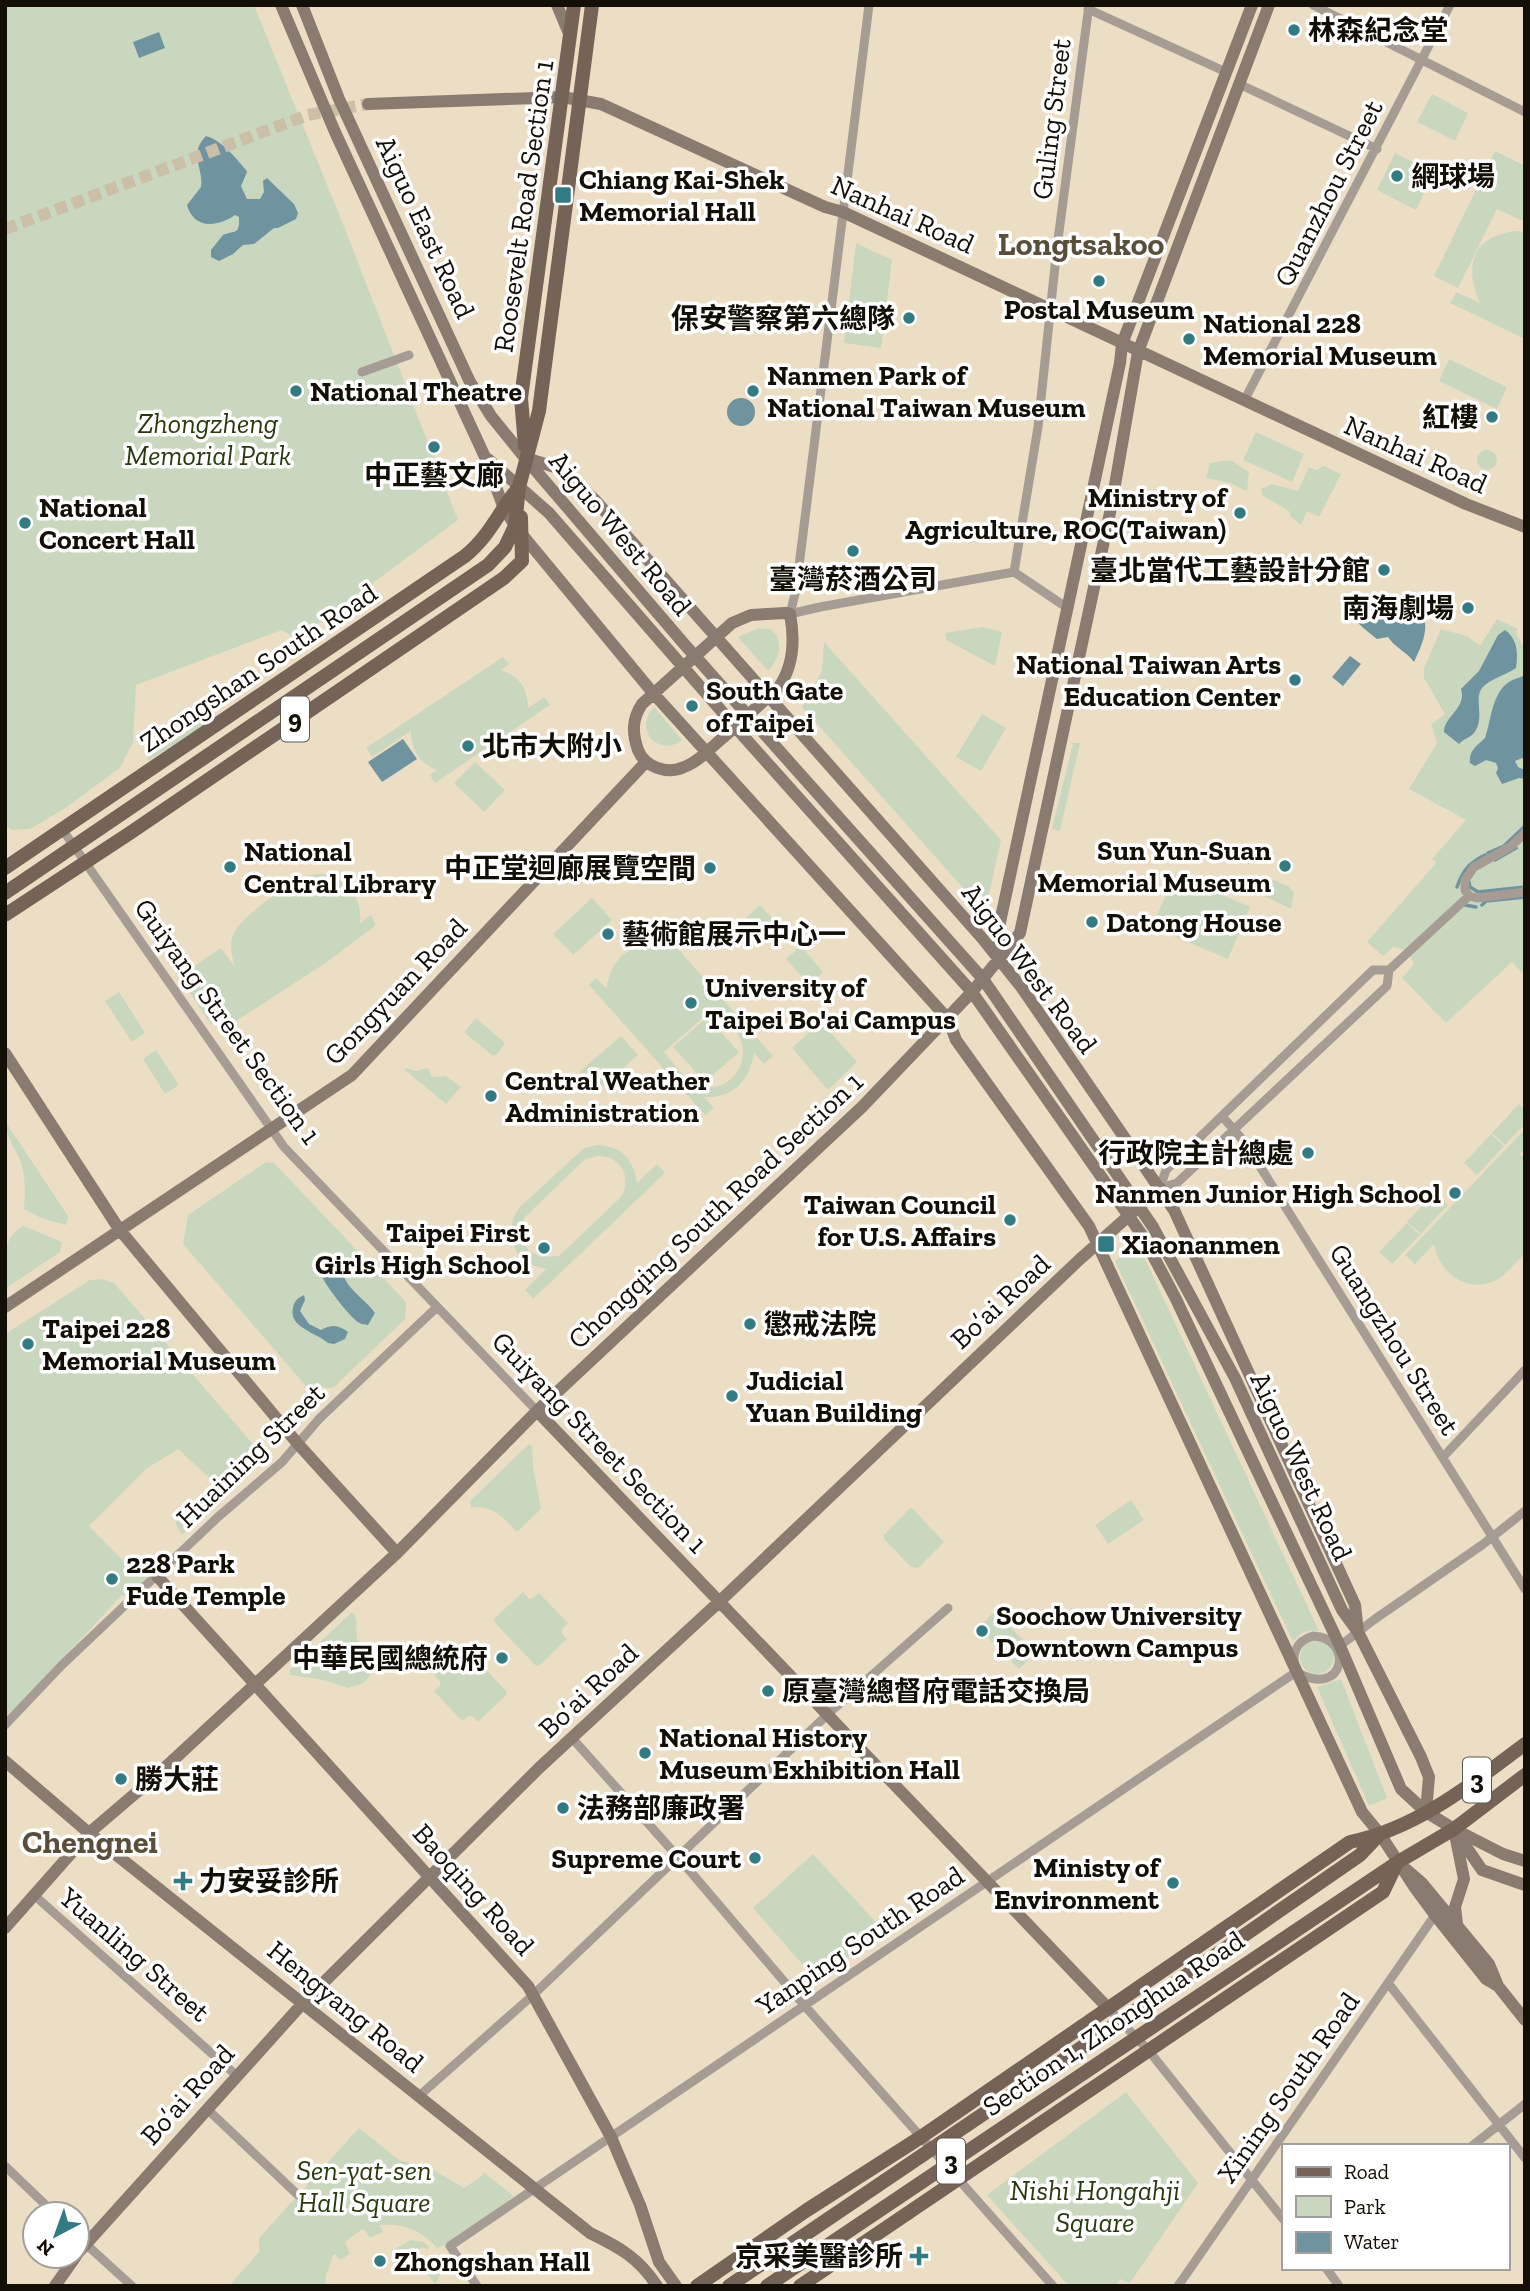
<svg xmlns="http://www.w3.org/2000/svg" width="1530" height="2291" viewBox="0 0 1530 2291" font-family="'Zilla Slab','Noto Sans TC',serif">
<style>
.green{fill:#cad7bf;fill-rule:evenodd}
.water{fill:#6f939f}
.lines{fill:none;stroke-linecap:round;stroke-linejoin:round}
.stream{stroke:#6f939f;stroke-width:3.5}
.secondary-tunnel{stroke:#cbbfa8;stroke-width:12;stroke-dasharray:12 6;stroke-linecap:butt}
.street{stroke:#a69c94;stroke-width:9}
.secondary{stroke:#8a7b70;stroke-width:12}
.primary{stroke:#766357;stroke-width:14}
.poi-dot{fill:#337b83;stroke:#fff;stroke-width:2.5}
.labels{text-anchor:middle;stroke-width:7;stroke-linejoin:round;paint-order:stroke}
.shield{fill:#fff;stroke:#5a5651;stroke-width:2}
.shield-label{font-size:26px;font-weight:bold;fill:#130e06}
.poi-label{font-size:28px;font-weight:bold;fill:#130e06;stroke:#fff;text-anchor:start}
.street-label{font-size:28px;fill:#130e06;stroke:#fff}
.park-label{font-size:28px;font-style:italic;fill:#273b0e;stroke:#fff}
.quarter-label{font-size:32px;font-weight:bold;fill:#594e39;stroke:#fff}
</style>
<rect width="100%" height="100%" fill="#ecdec5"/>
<!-- green -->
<path class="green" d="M5,5H254L347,234L458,520L297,639L282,630L136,685L133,742L120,768L64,809L30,829L12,830L5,825Z
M1432,94L1468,113L1455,141L1417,122Z
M1495,151L1525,166V222L1497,209L1458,288L1434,276Z
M1395,153L1434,173L1416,210L1377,190Z
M1517,231L1525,232V339L1450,303L1456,292L1480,303C1463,265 1473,235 1517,231Z
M856,243L892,260L881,348L844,343Z
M1449,359L1507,387L1497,409L1439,381Z
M1256,432L1304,454L1292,482L1243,460Z
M1477 460a10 10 0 1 1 20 0a10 10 0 1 1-20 0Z
M1230,460L1249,472L1247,491L1230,483L1206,478L1210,463Z
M1324,466L1341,474L1319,517L1307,511L1301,525L1291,517L1289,511L1263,496L1261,489L1272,484L1298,491L1309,467L1316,470Z
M1497,619L1518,629L1516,632L1525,650V976L1512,962L1446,1023L1402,978L1414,964C1409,953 1405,949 1393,947L1383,956L1367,942L1436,863L1432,859L1466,820L1409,789L1437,743L1431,724L1445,714L1424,678V668L1441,629L1467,636L1480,646Z
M983,627L1002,632L995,666L946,640L945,633Z
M759,628L771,629C785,643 779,658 768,671L738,637Z
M824,642L1001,840L987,904L979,906L802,707L822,671Z
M503,657L509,664L501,670C520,676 528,689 528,708L544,697L550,705L435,783L430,775L437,770C419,763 411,750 411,731L372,757L366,748Z
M654,707L682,740C672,748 660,748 650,738C644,726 645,717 654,707Z
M982,714L1006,728L981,771L956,757Z
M203,721L205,722V725L148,761L147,759L158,737Z
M1073,743H1080L1060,831L1052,829Z
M475,762L505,790L484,812L454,783Z
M326,874C350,880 362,899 360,923L371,915L376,925L327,962L224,1029L218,1020L211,1025L179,976L221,948L235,967C232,957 229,946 233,935C239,918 292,880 310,875C315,874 321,874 326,874Z
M1175,874L1250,907L1228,959L1152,927Z
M1266,877L1288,886L1294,892L1291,909L1254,891L1260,881Z
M592,898L612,920L573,955L553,934Z
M760,905L777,923L763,935L746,918Z
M656,924L773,1056L764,1064L754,1053C750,1080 733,1099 704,1097L714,1108L705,1115L589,985L596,978L607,989C609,961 629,943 657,944L647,932ZM714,1008C723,1018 737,1029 741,1041C750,1067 726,1095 699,1085C685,1080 674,1064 664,1052Z
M801,946L823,972L810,986L786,959Z
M119,992L145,1033L132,1042L105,1001Z
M707,1017L739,1052L705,1082L673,1047Z
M476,1018L505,1043L497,1054L493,1056L464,1032Z
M821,1022L857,1062L828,1090L792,1048Z
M621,1036L638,1055L595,1093L580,1081L584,1076L579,1072Z
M156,1050L179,1085L165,1094L143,1059Z
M405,1068L417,1071L428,1068L432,1077L446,1076L461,1087L446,1104L404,1069Z
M1519,1104L1525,1109V1124L1505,1145L1492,1133Z
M5,1121L68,1216L66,1225L41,1218L24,1209C25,1194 26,1178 21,1163C16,1149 5,1135 5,1121Z
M1525,1129V1149L1519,1155L1525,1156V1253C1516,1262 1508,1274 1496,1280C1468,1295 1439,1273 1434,1244L1415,1264L1405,1255Z
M1491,1134L1504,1146L1477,1175L1464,1163Z
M598,1145C622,1146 634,1160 637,1183L657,1164L665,1173L533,1299L525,1290L546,1269C514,1264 500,1232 520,1207L584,1148ZM597,1156C620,1155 633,1177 621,1197L559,1256L541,1257L528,1250L521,1234L524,1218L584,1160Z
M266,1162L274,1163L406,1302L405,1319L333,1388L306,1386L183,1244L188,1215Z
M1435,1193L1448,1205L1421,1234L1407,1222Z
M1407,1223L1420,1235L1392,1264L1379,1252Z
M24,1226L62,1242L60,1252L5,1289C5,1268 0,1235 24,1226Z
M1139,1246L1319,1631C1307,1629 1301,1632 1293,1642L1115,1261Z
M102,1279L114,1283L252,1443L251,1467L224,1493L229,1485L220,1478L215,1483L178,1449L146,1469L89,1526L139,1577L150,1567L154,1570L129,1598L122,1595L5,1721V1334L90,1280Z
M529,1444L532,1446L533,1467L541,1509L517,1532C503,1518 493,1504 471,1508L470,1501Z
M204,1495L215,1502L182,1535L175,1523Z
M1131,1500L1144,1520L1108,1544L1095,1525Z
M911,1507L944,1542L918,1568L911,1567L884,1539V1535Z
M523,1592L529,1599L533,1598L539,1593L568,1623L562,1629V1633L567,1639L539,1666L535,1665L495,1623L494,1619Z
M995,1611L1036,1653L1019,1669L978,1628Z
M352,1612L356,1618L357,1639L380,1665L379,1667L362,1684L348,1688L324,1680L290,1675V1670Z
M1300 1657a17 17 0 1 1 34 0a17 17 0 1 1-34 0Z
M462,1648L467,1649L506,1691V1695L478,1722L473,1716H468L462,1721L434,1691L440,1686V1681L434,1675Z
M1341,1679L1387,1798L1369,1806L1317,1687Z
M813,1854L884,1931L824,1975L810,1973L753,1908Z
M1126,2092L1198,2183L1130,2283L1120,2279L1116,2286H1069L987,2195Z
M359,2128L399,2160L432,2169L464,2188L483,2175V2172L514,2196L448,2244L437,2248C422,2230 403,2223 380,2225L383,2232L370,2238L364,2229L361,2230L345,2242L350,2254L340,2260L335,2254L333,2256L326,2275L325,2286H229L259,2252V2238Z
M411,2240L424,2242L429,2247L428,2250L423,2247L410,2255L412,2259L406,2263L400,2254L395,2257L391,2251Z
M433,2255H437C441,2262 441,2279 435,2284L420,2265L424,2259Z"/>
<!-- water -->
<path class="water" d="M159,32L165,48L139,58L133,42Z
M206,136C221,140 236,158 246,170L247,172L241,186L247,199H260L264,192L263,181L267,178L294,204L298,213L296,219L278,228H274L254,244L243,245L233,254L219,261L211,257V250L223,235C234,230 240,236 239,217L235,215C218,227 194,230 187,205L201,187C204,169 188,154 206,136Z
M727 412a14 14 0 1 1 28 0a14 14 0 1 1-28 0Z
M1346,599C1365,601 1377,607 1389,621L1403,609L1407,613L1412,612L1414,607L1419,608C1432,625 1422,645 1414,662C1406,651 1395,648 1388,637L1377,639C1362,627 1349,618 1346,599Z
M1505,630C1518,639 1518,654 1516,668C1506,675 1490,679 1482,688C1474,698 1484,716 1476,730C1473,737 1464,738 1459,744L1444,732C1444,716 1467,708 1461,689L1479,671L1498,635Z
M1350,656L1361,664L1343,686L1332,677Z
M1525,675V757L1515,761L1518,767L1525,770V779L1519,778L1502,784L1496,773L1498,768L1496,763L1486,760L1475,766L1470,763C1468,751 1478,745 1485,738C1491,721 1492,693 1509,682C1513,679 1520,678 1525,675Z
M403,739L417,759L382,782L368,762Z
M328,1258C340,1262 340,1269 345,1279C351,1292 367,1301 375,1313L368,1325C364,1324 362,1325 358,1322C350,1317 322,1282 321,1273C320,1267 325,1263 328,1258Z
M304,1295L305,1300L300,1311L309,1324L321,1330C332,1324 338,1325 348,1332L345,1339L334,1344L328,1343C317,1333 288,1327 293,1308C294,1301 298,1298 304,1295Z"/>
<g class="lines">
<!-- stream -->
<path class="stream" d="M1488,853L1504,846L1525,826
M1495,860L1516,848
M1469,882L1470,887L1478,892L1525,887
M1457,887C1463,870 1469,863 1485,855
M1465,905L1476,907
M1482,905L1486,901L1525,897"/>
<!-- secondary-tunnel -->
<path class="secondary-tunnel" d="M5,229L308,115L368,104"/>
<!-- street -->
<path class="street" d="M869,5L796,590L790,614L820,607L1014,572L1063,605L1069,607
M1313,5L1525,112
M1088,9L1226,72
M1239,84L1377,149
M362,372L409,355
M1244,401L1450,5
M1014,572L1038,427L1057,247L1089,5
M62,829L284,1147L537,1411
M1525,833L1510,847L1474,867L1465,880V890L1469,896L1477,898L1525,892
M1389,970L1469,896
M1222,1116L1241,1138L1261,1168L1525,1589
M1160,1188L1166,1170L1373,970H1389
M1160,1188L1177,1183L1387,986L1389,970
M1443,1457L1525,1370
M1313,1636C1354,1637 1346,1700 1296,1672C1291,1655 1295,1641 1313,1636Z
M1337,1648L1375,1619L1482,1545L1525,1511
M5,1725L62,1665L218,1517L282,1462L319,1419L437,1307
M572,1738L678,1857L804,2005L1053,2286
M34,1895L237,2076
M1388,1983L1525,2158
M1108,2008L1149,2051L1283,2219
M419,2096L533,1995L828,1714L948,1608
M207,2109L298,2195
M1472,2146L1525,2104
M5,2166L55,2214
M77,2236L132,2286
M1326,2268L1339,2286
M477,2286L450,2246L1296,1672
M1178,2286L1435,1915"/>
<!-- secondary -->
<path class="secondary" d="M281,5L335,132L485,457L503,506L515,526L653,693L948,1019L956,1040L1089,1226L1362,1812L1380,1834L1415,1888L1435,1915L1486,1979L1498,1986
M302,5L339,99L470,382L491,416L525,458L685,645L983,979L1153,1227L1235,1378L1342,1610L1358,1632L1421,1757L1429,1777L1426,1812
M557,5L570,36
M368,104L562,97L601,104L825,207L843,212L1466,504L1525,527
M526,458L561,469L595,500L982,938L1022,988L1174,1210L1355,1605L1358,1632
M488,459L549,513L745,738L972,992L1142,1235L1175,1297L1340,1646L1401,1789L1426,1812L1454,1829L1503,1854L1525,1861
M785,613L790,614C795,640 794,665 779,687C759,705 739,724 719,741C708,751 697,762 684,767C667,775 645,767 638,750C632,733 632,719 642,704L732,623L751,615Z
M999,957V927L1120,363L1122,344L1252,5
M5,1053L119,1229L298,1444L397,1553
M5,1307L352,1075L646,762
M537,1411L1108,2008
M157,1576L528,1986L611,2137L640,2205L659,2262L676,2286
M5,1761L89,1833L590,2233C619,2247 639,2258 657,2286
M1454,1829L1464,1879L1455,1907L1457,1924
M1458,1835L1482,1870L1525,1885
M1407,1870L1422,1883L1489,1964L1498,1986L1525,2020
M5,1928L89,1833L157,1775L397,1553L537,1411L862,1107L972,992L1020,933L1111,508L1138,352L1269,5
M77,2254L303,2003L539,1768L719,1602L1079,1260L1160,1188
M55,2286L76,2256"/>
<!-- primary -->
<path class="primary" d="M525,446L521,398L574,5
M5,868L465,556C490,536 499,511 519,487
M5,893L488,565L505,547L515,526L519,487L539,411L592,5
M5,915L130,833L504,578L522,561L521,517
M697,2286L807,2210L921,2137L1350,1842C1416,1829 1472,1784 1525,1744
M729,2286L1103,2033L1360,1855L1379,1835
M767,2286L1398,1862L1454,1829L1525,1775
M800,2286L1383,1892L1397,1863"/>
</g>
<!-- markers -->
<g class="poi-dot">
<circle cx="1294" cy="30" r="7"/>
<circle cx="1397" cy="176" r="7"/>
<rect x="554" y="186" width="18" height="18" rx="3.5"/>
<circle cx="1099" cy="281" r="7"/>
<circle cx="909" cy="318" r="7"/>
<circle cx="1189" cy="339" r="7"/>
<circle cx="296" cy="391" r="7"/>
<circle cx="753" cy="391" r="7"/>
<circle cx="1492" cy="417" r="7"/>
<circle cx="434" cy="447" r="7"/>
<circle cx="1240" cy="513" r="7"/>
<circle cx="25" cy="523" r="7"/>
<circle cx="853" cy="551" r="7"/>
<circle cx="1384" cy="570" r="7"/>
<circle cx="1468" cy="608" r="7"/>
<circle cx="1295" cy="680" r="7"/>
<circle cx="692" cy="706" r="7"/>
<circle cx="468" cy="746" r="7"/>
<circle cx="1285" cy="866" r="7"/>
<circle cx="230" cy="867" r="7"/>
<circle cx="710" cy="868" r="7"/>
<circle cx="1092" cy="922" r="7"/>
<circle cx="608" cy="934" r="7"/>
<circle cx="691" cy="1003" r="7"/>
<circle cx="491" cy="1096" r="7"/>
<circle cx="1308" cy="1153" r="7"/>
<circle cx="1455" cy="1193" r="7"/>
<circle cx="1010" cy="1220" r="7"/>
<rect x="1097" y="1235" width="18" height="18" rx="3.5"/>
<circle cx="544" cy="1248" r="7"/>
<circle cx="750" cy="1324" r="7"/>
<circle cx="28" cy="1344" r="7"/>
<circle cx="732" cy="1396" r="7"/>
<circle cx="112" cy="1579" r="7"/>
<circle cx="982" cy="1631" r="7"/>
<circle cx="502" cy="1658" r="7"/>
<circle cx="768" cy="1691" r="7"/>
<circle cx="645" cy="1753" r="7"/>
<circle cx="121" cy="1779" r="7"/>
<circle cx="563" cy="1808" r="7"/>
<circle cx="755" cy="1858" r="7"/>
<path d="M179.5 1870.5h7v7h7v7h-7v7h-7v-7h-7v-7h7z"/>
<circle cx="1173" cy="1883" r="7"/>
<path d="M915.5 2245.5h7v7h7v7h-7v7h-7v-7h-7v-7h7z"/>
<circle cx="380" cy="2261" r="7"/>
</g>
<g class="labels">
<!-- shield labels -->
<g class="shield">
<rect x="281" y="696.5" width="28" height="45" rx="5"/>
<rect x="1463" y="1757.5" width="28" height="45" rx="5"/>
<rect x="937" y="2138.5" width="28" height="45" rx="5"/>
</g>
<g class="shield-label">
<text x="295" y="728">9</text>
<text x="1477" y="1789">3</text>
<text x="951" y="2170">3</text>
</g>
<!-- poi labels -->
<g class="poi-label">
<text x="1308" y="40">林森紀念堂</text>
<text x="1411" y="186">網球場</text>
<text x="579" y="189">Chiang Kai-Shek<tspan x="579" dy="32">Memorial Hall</tspan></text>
<text x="1099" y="319" text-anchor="middle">Postal Museum</text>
<text x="895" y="328" text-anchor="end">保安警察第六總隊</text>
<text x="1203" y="333">National 228<tspan x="1203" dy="32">Memorial Museum</tspan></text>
<text x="767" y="385">Nanmen Park of<tspan x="767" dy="32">National Taiwan Museum</tspan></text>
<text x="310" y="401">National Theatre</text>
<text x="1478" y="427" text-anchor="end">紅樓</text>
<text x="434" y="485" text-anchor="middle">中正藝文廊</text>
<text x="1226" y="507" text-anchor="end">Ministry of<tspan x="1226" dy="32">Agriculture, ROC(Taiwan)</tspan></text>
<text x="39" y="517">National<tspan x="39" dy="32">Concert Hall</tspan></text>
<text x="1370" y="580" text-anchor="end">臺北當代工藝設計分館</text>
<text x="853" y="589" text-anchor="middle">臺灣菸酒公司</text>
<text x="1454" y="618" text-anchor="end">南海劇場</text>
<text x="1281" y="674" text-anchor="end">National Taiwan Arts<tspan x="1281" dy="32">Education Center</tspan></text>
<text x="706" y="700">South Gate<tspan x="706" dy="32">of Taipei</tspan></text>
<text x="482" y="756">北市大附小</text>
<text x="1271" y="860" text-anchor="end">Sun Yun-Suan<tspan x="1271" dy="32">Memorial Museum</tspan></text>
<text x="244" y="861">National<tspan x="244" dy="32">Central Library</tspan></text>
<text x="696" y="878" text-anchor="end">中正堂迴廊展覽空間</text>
<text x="1106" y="932">Datong House</text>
<text x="622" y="944">藝術館展示中心一</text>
<text x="705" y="997">University of<tspan x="705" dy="32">Taipei Bo'ai Campus</tspan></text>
<text x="505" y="1090">Central Weather<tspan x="505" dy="32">Administration</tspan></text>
<text x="1294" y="1163" text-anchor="end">行政院主計總處</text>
<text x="1441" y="1203" text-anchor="end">Nanmen Junior High School</text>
<text x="996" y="1214" text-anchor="end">Taiwan Council<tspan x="996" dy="32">for U.S. Affairs</tspan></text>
<text x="530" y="1242" text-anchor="end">Taipei First<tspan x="530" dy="32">Girls High School</tspan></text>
<text x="1122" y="1254">Xiaonanmen</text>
<text x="764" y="1334">懲戒法院</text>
<text x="42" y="1338">Taipei 228<tspan x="42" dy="32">Memorial Museum</tspan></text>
<text x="746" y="1390">Judicial<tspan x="746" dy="32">Yuan Building</tspan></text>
<text x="126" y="1573">228 Park<tspan x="126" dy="32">Fude Temple</tspan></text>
<text x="996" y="1625">Soochow University<tspan x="996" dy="32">Downtown Campus</tspan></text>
<text x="488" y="1668" text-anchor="end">中華民國總統府</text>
<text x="782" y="1701">原臺灣總督府電話交換局</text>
<text x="659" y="1747">National History<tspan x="659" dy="32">Museum Exhibition Hall</tspan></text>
<text x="135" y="1789">勝大莊</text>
<text x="577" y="1818">法務部廉政署</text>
<text x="741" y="1868" text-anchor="end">Supreme Court</text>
<text x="1159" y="1877" text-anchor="end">Ministy of<tspan x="1159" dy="32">Environment</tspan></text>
<text x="199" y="1891">力安妥診所</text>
<text x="903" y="2266" text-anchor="end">京采美醫診所</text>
<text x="394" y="2271">Zhongshan Hall</text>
</g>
<!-- street labels -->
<g class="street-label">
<text transform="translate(1051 119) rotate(-83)" y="10">Guling Street</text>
<text transform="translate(1328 193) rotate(-63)" y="10">Quanzhou Street</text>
<text transform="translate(523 206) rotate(-82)" y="10">Roosevelt Road Section 1</text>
<text transform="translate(903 214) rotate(24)" y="10">Nanhai Road</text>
<text transform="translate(426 227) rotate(65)" y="10">Aiguo East Road</text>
<text transform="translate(1416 454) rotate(24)" y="10">Nanhai Road</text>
<text transform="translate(621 533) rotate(50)" y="10">Aiguo West Road</text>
<text transform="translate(258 667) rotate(-34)" y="10">Zhongshan South Road</text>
<text transform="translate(1030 968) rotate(53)" y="10">Aiguo West Road</text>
<text transform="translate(395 991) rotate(-46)" y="10">Gongyuan Road</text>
<text transform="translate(228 1021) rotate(54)" y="10">Guiyang Street Section 1</text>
<text transform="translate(715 1210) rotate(-43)" y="10">Chongqing South Road Section 1</text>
<text transform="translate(1000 1301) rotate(-43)" y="10">Bo’ai Road</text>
<text transform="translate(1395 1339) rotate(58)" y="10">Guangzhou Street</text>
<text transform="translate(600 1442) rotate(46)" y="10">Guiyang Street Section 1</text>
<text transform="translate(250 1455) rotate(-44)" y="10">Huaining Street</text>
<text transform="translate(1302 1466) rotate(65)" y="10">Aiguo West Road</text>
<text transform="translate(588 1690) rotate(-43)" y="10">Bo’ai Road</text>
<text transform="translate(474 1889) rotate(48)" y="10">Baoqing Road</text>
<text transform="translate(860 1940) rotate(-34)" y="10">Yanping South Road</text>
<text transform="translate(135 1954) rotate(41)" y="10">Yuanling Street</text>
<text transform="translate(346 2006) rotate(39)" y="10">Hengyang Road</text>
<text transform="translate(1113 2023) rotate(-34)" y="10">Section 1, Zhonghua Road</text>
<text transform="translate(1288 2087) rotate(-55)" y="10">Xining South Road</text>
<text transform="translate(187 2094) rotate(-48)" y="10">Bo’ai Road</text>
</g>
<!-- park labels -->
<g class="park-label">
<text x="208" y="433">Zhongzheng<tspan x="208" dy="32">Memorial Park</tspan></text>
<text x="364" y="2180">Sen-yat-sen<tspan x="364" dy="32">Hall Square</tspan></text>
<text x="1095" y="2200">Nishi Hongahji<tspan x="1095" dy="32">Square</tspan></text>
</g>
<!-- quarter labels -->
<g class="quarter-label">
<text x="1081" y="255">Longtsakoo</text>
<text x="90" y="1853">Chengnei</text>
</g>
</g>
<!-- border -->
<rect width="1530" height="2291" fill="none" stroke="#130e06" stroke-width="14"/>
<!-- legend -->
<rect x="1282" y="2144" width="228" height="126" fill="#ffffff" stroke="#a19f9b" stroke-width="2"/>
<rect x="1296" y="2167" width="35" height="10" fill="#766357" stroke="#a19f9b" stroke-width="2"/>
<text x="1344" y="2179" font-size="21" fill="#130e06">Road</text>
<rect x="1296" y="2196" width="35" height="21" fill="#cad7bf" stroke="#a19f9b" stroke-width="2"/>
<text x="1344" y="2214" font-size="21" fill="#130e06">Park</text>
<rect x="1296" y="2232" width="35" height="21" fill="#6f939f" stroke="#a19f9b" stroke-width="2"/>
<text x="1344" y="2249" font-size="21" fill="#130e06">Water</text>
<!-- north arrow -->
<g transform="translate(56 2235) rotate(221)"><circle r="33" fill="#ffffff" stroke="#a19f9b" stroke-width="2"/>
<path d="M0-5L12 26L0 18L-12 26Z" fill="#337b83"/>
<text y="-10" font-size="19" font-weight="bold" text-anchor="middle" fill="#130e06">N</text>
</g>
</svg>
